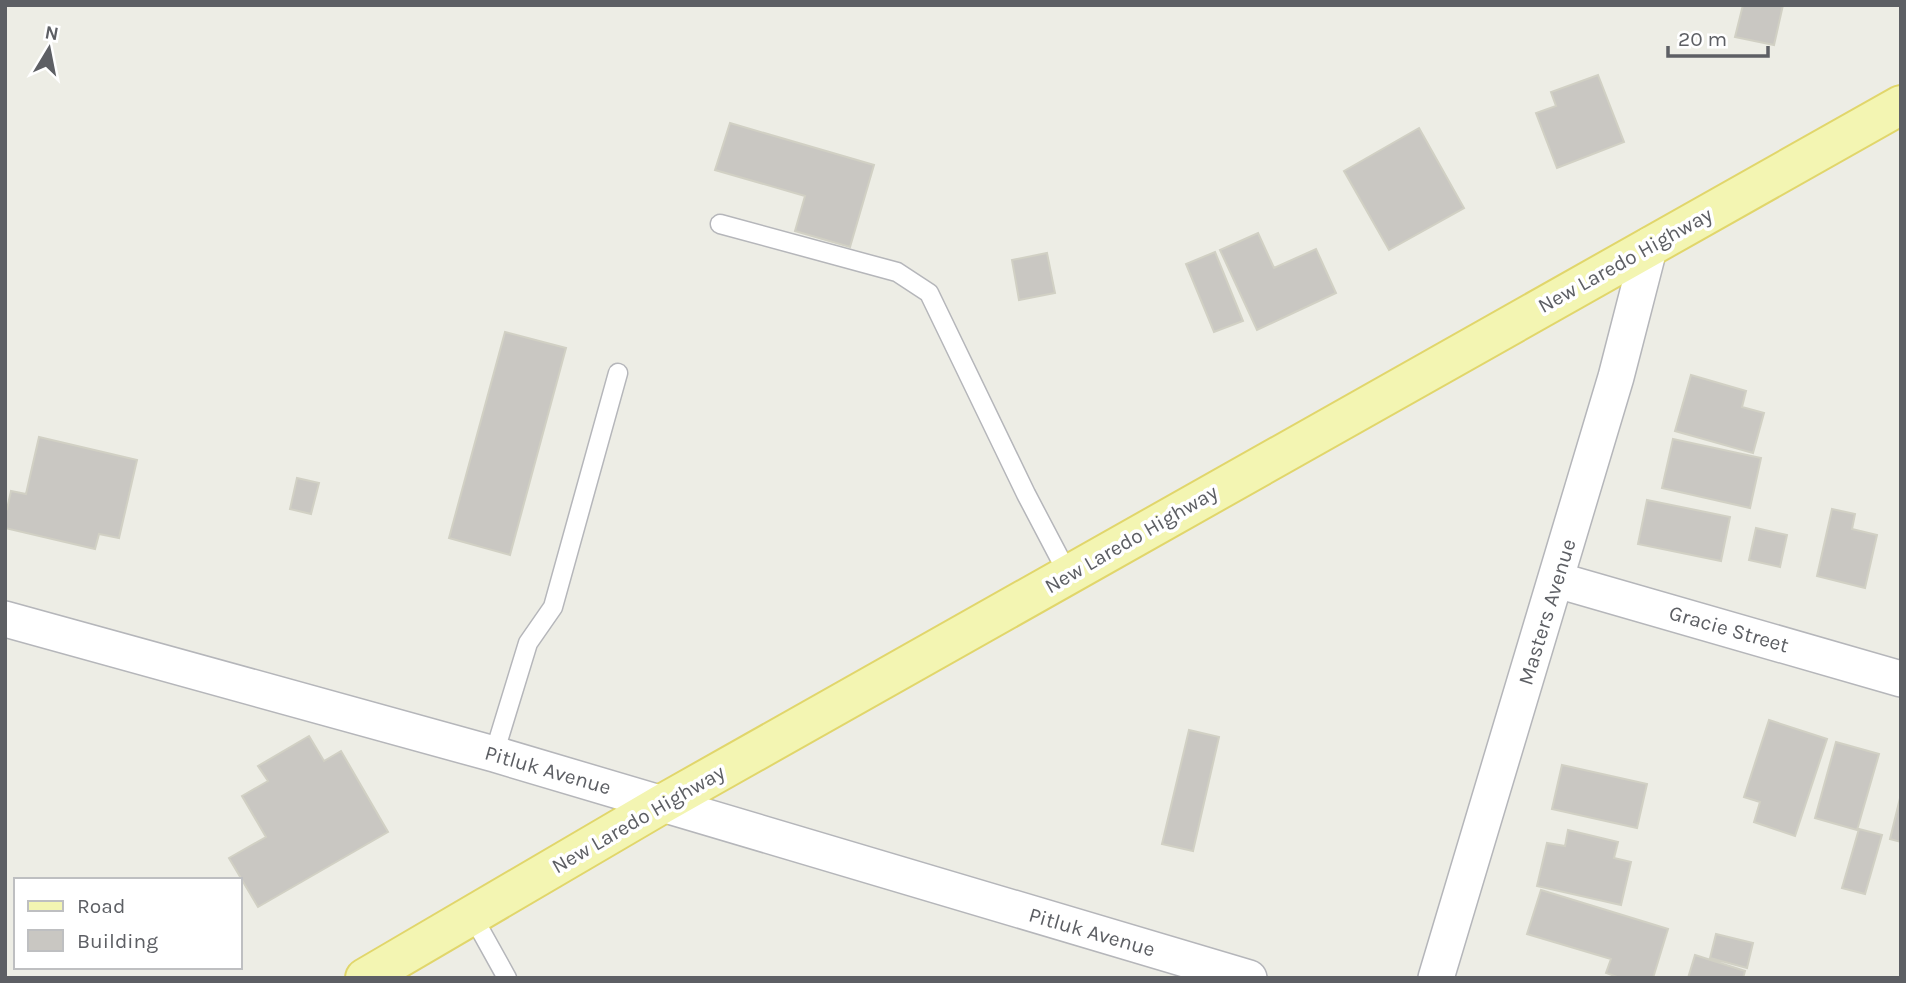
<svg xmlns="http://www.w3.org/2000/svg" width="1906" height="983" viewBox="0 0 1906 983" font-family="Karla,sans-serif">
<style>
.building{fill:#c9c7c2;stroke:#d1d0c4;stroke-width:2}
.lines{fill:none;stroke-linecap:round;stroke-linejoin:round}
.lane-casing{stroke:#b5b6ba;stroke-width:21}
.street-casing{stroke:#b5b6ba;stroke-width:38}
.primary-casing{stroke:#e1d66b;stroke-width:42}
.lane{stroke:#fff;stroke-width:18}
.street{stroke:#fff;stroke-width:35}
.primary{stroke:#f3f5b2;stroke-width:38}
.labels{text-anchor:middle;stroke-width:7;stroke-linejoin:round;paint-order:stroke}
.street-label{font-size:21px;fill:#5d5f64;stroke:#fff}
</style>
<rect width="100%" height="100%" fill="#edede5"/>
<!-- building -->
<path class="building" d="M1743,5H1783L1774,45L1735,37Z
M1598,75L1624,142L1557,168L1536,113L1556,106L1551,92Z
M730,123L874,165L850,247L795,231L805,196L715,170Z
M1419,128L1464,208L1389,250L1344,171Z
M1258,233L1274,268L1316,249L1336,293L1257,330L1220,250Z
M1215,252L1243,321L1214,332L1186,264Z
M1047,253L1055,293L1019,300L1012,260Z
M505,332L566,348L510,555L449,538Z
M1691,375L1746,391L1742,407L1764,413L1753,453L1675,431Z
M39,437L137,460L119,538L99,534L95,549L5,528V508L7,509L11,491L26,494Z
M1673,439L1761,458L1750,508L1662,488Z
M297,478L319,483L311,514L290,509Z
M1647,500L1730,517L1721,561L1638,544Z
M1832,509L1855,514L1852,529L1877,535L1865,588L1817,576Z
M1756,528L1787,535L1780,567L1749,560Z
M1769,720L1827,739L1795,836L1754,822L1760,802L1744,797Z
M1189,730L1219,737L1193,851L1162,844Z
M309,736L324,761L341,751L388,832L258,907L229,858L266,837L242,796L268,781L258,766Z
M1836,742L1879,754L1857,830L1815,818Z
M1562,765L1647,784L1637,828L1552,809Z
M1901,794V842L1890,839Z
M1859,829L1882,835L1865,894L1842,888Z
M1568,830L1618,842L1614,858L1631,862L1621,905L1537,886L1547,843L1565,846Z
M1541,890L1668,929L1653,978H1620L1606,973L1611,959L1527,934Z
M1716,934L1753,943L1747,968L1710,958Z
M1695,955L1745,971L1743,978H1688Z"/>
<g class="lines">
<!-- lane casing -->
<g class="lane-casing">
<path id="lane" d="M720,224L897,272L929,293L1026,494L1068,574
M494,754L528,643L553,607L618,373
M472,915L507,978"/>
</g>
<!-- street casing -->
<g class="street-casing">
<path id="street" d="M1557,580L1901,679
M5,619L494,754L1249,978
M1436,978L1616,377L1650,245"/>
</g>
<!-- primary casing -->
<g class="primary-casing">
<path id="primary" d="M365,978L662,804L1901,105"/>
</g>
<!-- lane -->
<use href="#lane" class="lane"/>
<!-- street -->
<use href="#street" class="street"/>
<!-- primary -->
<use href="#primary" class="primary"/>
</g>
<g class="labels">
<!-- street labels -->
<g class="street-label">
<text transform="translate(1625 260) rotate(-29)" y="7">New Laredo Highway</text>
<text transform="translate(1131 539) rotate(-30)" y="7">New Laredo Highway</text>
<text transform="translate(1547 612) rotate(-73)" y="7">Masters Avenue</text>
<text transform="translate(1729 629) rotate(16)" y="7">Gracie Street</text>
<text transform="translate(548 770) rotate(16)" y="7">Pitluk Avenue</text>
<text transform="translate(638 819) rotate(-30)" y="7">New Laredo Highway</text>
<text transform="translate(1092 932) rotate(16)" y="7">Pitluk Avenue</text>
</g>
</g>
<!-- border -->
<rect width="1906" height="983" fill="none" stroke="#5d5f64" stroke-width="14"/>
<!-- legend -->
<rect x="14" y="878" width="228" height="91" fill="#ffffff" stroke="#bebfc1" stroke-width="2"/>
<rect x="28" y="901" width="35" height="10" fill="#f3f5b2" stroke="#bebfc1" stroke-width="2"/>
<text x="77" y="913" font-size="21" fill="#5d5f64">Road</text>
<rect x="28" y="930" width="35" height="21" fill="#c9c7c2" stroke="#bebfc1" stroke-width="2"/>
<text x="77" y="948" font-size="21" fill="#5d5f64">Building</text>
<!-- north arrow -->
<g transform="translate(49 49) rotate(10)" stroke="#ffffff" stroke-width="5" paint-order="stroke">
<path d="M0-5L12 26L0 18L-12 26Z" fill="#5d5f64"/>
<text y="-10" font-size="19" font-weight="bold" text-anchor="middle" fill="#5d5f64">N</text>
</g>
<!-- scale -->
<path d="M1668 46v10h100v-10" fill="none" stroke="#5d5f64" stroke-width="3.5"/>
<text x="1678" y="46" font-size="21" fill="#5d5f64" stroke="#ffffff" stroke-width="5" paint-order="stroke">20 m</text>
</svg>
